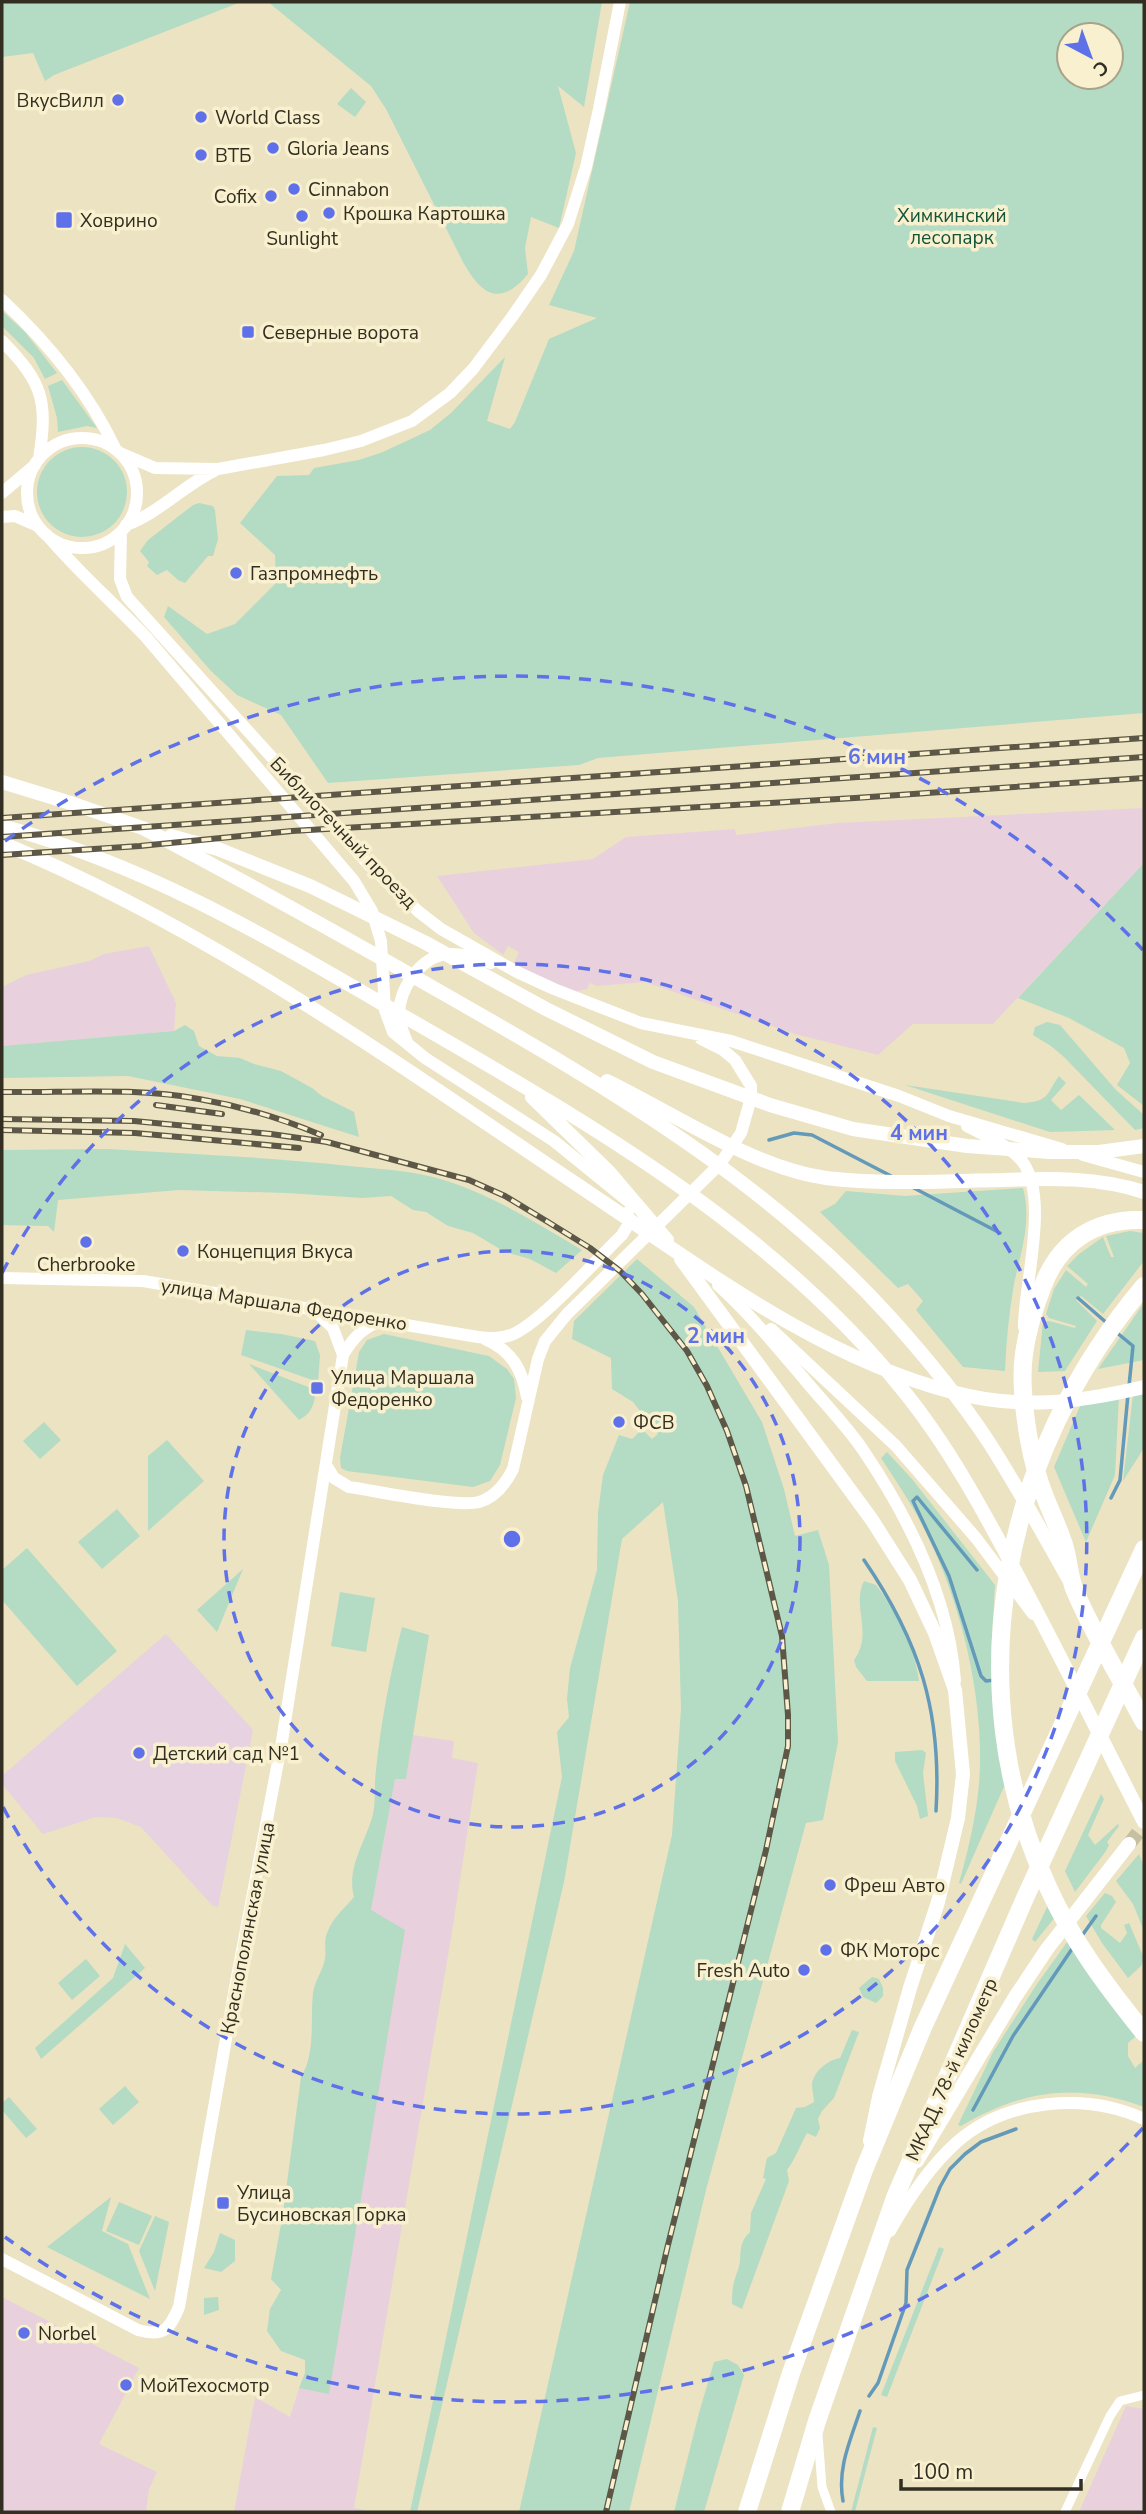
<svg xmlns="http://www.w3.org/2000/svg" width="1146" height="2514" viewBox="0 0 1146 2514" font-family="'Nunito Sans',sans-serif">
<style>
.industrial{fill:#e8d1dd}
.education{fill:#e6d2e1}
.green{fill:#b4dbc4;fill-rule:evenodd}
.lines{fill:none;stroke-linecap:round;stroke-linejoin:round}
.stream{stroke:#639ab9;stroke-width:3.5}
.primary-tunnel{stroke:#c7bfa2;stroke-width:14;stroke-dasharray:14 7;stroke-linecap:butt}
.street{stroke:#fff;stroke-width:9}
.secondary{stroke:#fff;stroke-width:12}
.primary{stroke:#fff;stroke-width:14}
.highway{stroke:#fff;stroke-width:18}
.rail-casing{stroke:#5c5746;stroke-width:6}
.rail{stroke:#f9f0cf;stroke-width:3.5;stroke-dasharray:10;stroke-linecap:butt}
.ring{fill:none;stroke:#5e71e8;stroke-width:3.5;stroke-dasharray:12 9}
.poi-dot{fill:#5e71e8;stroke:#f9f0cf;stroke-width:2.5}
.labels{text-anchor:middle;stroke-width:7;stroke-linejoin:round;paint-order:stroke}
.poi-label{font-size:19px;fill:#322f22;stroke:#f9f0cf;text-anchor:start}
.park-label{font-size:19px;fill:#115538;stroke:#f9f0cf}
.street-label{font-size:19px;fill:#322f22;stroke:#f9f0cf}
.centre{fill:#5e71e8;stroke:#f9f0cf;stroke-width:3.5}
.ring-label{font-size:21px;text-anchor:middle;font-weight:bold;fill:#5e71e8;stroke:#f9f0cf;stroke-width:7;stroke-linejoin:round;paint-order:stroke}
</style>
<rect width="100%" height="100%" fill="#ece3c2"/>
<!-- industrial -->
<path class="industrial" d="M1144,808V863L993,1024H913L878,1055L795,1034L645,982L597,986L590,983L587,989L573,992L553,985L514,963L519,952L508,946L503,955L474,933L437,876L593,859L626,837L735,829L736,835L837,823Z
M149,946L176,1003L174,1031L2,1046V987L26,975L89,961L104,954Z
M413,1735L454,1741L452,1758L478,1763L452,1932L354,2508L365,2510L364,2512H234L255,2397L290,2417L299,2388L329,2393L371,1910L395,1779H406Z
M2,2297L139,2368L99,2444L157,2472L149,2489L146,2512H2Z
M1126,2406L1144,2409V2512H1079Z"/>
<!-- education -->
<path class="education" d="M166,1634L253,1730L218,1907L213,1906L141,1827L117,1818L96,1817L43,1834L2,1784V1776Z"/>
<!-- green -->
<path class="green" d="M2,2H241L54,75L45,81L33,53L2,57Z
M268,2H602L584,107L558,86L576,153L559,228L531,217L525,248L528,274C500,307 482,296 463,262L386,109L371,86Z
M630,2H1144V713L598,758L579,765L328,783L281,715L237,695L211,671L164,617L168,606L207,634L235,624L276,583L275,555L240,523L277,476L309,475L314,468L359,460L383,452L430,430L451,413L505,357L487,421L510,429L515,422L549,339L597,318L549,305L574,251ZM1069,35H1111V77H1069Z
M351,88L366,102L355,117L337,104Z
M2,311L25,332L57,373L45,379L34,358L2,326Z
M62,380L97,428L87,426L58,432L57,418L48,386Z
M37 492a45 45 0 1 1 90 0a45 45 0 1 1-90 0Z
M199,503L213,506L215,510L218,539L213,556H208L185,583L178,580L167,570L157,575L147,566L149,562L140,551L148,540L193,505Z
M1144,863V1106L1117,1085L1130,1063L1124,1048L1069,1018L1018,998Z
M1047,1022L1060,1025L1116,1090L1144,1115V1128L1135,1130L1064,1057L1051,1046L1033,1035L1035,1027Z
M185,1025L194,1031L199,1046L217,1056L240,1058L254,1064L281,1071L312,1088L322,1096L354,1112L359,1137L240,1099L128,1076L2,1078V1046L174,1031Z
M1059,1076L1066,1083L1051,1100L1061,1110L1079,1095L1115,1130L1050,1132L905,1085L1024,1103C1050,1101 1046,1094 1059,1076Z
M108,1149C188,1154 269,1157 349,1166C377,1169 406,1170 433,1177C487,1191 536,1223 582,1250L556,1273L530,1259L505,1252L473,1233L448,1226L426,1212L413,1210L391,1196L362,1198L287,1193L179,1190L58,1200L54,1232L48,1226L2,1225V1150Z
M1023,1188C1032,1222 1021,1251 1014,1284C1009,1313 1006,1342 1005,1371L963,1367L916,1310L923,1301L908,1284L898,1288L820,1212L835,1204L846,1191L905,1196Z
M1130,1231L1144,1233V1261L1103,1314L1081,1296L1076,1300L1097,1321L1065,1371L1038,1372L1043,1322L1049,1321L1075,1328L1076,1326L1049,1318L1046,1314L1054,1289L1066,1270L1086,1287L1088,1284L1067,1266L1079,1254L1103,1237L1111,1257H1114L1106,1236Z
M637,1259L694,1307L762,1422L784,1489L795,1536L818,1530L829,1565L838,1742L823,1820L806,1823L706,2190L629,2512H519L672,1835L681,1709L678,1601L663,1502L622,1539L564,1882L417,2512H410L562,1777L557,1732L569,1717L567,1699L570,1668L597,1570L598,1513L603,1475L619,1435L632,1439L642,1429L652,1439L658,1434L633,1402L612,1389L611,1358L572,1339L574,1321Z
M1144,1303V1360L1098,1369Z
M246,1330L281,1334L315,1341L320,1355L318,1382L241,1355Z
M384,1334L489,1356L507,1369L514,1379L516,1398L500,1465L490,1481L473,1487L347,1471L341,1468L340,1458L359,1352L367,1340Z
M249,1364L316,1390C314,1405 312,1413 299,1420Z
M1144,1392V1448L1123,1481L1133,1395Z
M1119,1396L1115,1475L1086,1542L1054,1467L1080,1406Z
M44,1422L61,1440L40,1459L23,1441Z
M167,1440L204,1481L148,1531V1456Z
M887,1452L912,1479L995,1585L991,1652L993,1700L996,1732L1006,1782L961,1884L959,1883C968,1851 976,1818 979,1784C986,1698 959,1592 918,1517C907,1497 894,1478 881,1458Z
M117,1509L140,1536L102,1569L78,1542Z
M27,1548L117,1651L77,1686L2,1600V1570Z
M243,1569L217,1632L197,1610Z
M864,1581L876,1585C896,1611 915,1648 919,1681H867L856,1667L854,1660C874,1633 851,1607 864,1581Z
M340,1592L375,1598L366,1652L331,1646Z
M402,1627L429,1635L406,1779H395L371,1910L405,1930L329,2394L299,2388L305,2373V2360L281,2351L267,2331L270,2309L281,2290L271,2279L283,2213L301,2077C316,2053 310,2020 313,1993C315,1981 321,1973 324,1963C327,1954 324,1945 326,1936C331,1919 343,1910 354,1897C346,1867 366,1842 373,1814C376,1800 374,1785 376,1770C381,1722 390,1674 402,1627Z
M922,1750L926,1753L923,1773L928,1816L920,1819L917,1806L895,1761V1752Z
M1101,1794L1104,1799L1088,1835L1095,1845L1118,1824L1119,1826L1107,1842L1109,1845L1106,1851L1075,1892L1065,1871Z
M1139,1854L1144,1867V1931L1133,1904L1116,1881Z
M1105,1893L1112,1896L1116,1902L1101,1925V1928L1120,1943L1127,1933L1124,1925L1129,1923L1144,1958L1141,1966L1128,1978L1102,1943L1086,1916Z
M1049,1903L1056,1916L1035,1942L1032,1939Z
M1070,1938L1136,2036L1128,2043V2056L1135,2068L1144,2060V2107C1076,2082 1023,2090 961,2126L958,2125L993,2052L1037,1984Z
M125,1944L145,1968L41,2059L35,2048L113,1978Z
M86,1959L100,1976L72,2000L58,1983Z
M872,1977L879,1979L883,1988V1996L876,2003L863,1997L859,1988Z
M852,2030L859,2032L834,2098L822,2111L818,2119L820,2128L816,2137L807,2133C800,2145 796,2158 787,2170L789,2181L742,2309L732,2304C732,2289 733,2283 738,2270C743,2257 736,2245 750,2232L751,2213L766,2179L763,2178L767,2158L776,2153L796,2108L805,2107L814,2102C814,2097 812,2090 812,2084C814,2071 828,2060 840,2058Z
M125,2086L139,2102L113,2125L99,2109Z
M9,2097L37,2129L26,2138L2,2110V2103Z
M111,2197L102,2231L128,2244L150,2299L47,2247Z
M119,2202L152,2216L139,2245L106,2231Z
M155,2216L169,2222L155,2291L139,2251Z
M220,2233L235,2240V2261L221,2272L204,2268L214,2252Z
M939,2247L944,2249L887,2397L881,2395Z
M218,2297L219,2310L204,2315V2298Z
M727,2359L738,2365L744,2375L704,2512H674L699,2413L714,2362Z
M873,2427L877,2428L855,2512H851Z"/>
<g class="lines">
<!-- stream -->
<path class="stream" d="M769,1140L794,1133L812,1135L893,1177
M912,1187L1000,1233
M1078,1298L1108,1324
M1116,1332L1133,1346L1129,1386
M1111,1498L1120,1480L1128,1394
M864,1560C920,1642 942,1712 936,1811
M977,1570L917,1497L913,1501L949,1576L981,1676L986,1681L995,1680
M1081,1937L1096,1916
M973,2110L1013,2036L1074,1946
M869,2396L878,2383L906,2303L907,2270L940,2187L950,2169L965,2154L981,2142L1016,2129
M843,2501C837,2469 850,2441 860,2411"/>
<!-- primary-tunnel -->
<path class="primary-tunnel" d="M1129,1844L1144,1825"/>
<!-- street -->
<path class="street" d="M818,2435L822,2487L831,2512
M1065,2512L1110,2416L1120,2401L1144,2395"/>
<!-- secondary -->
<path class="secondary" d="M2,300C47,342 88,392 115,448
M2,341C43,383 48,400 39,459
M27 493a55 55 0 1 1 110 0a55 55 0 1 1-110 0Z
M120,453L155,468L218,469L324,450L361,441L412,421L450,393L473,369L512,317L541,275L568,224L586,167L599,109L620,2
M2,493L35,465
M2,517L15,516L38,526
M126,525C159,513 183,486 214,471
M121,532L120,579L127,597L369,865L419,912L441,929L517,972L554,989L641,1023L731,1041L899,1096L949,1116L1062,1149
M46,534C77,571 113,602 146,637L354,881L372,911L381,941L385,1010L393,1032L425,1058L554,1141L628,1201
M407,1042C403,1033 400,1025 399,1015C399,989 420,957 447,954C462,953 476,958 491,963
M967,1126C985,1136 1009,1145 1022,1161C1050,1198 1024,1283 1024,1327
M1083,1155L1144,1172
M2,1278L143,1281L478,1337C489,1338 500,1339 511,1335C540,1324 597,1259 622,1235L628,1225V1212
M718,1285C750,1314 777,1347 805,1380C824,1403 846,1425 863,1450C909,1518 949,1598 955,1681
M313,1309L333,1328L343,1355
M771,1329L896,1446L976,1538L1033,1614
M485,1339C512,1351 522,1369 527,1397
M326,1465L334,1478L349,1487C377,1491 456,1508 479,1502C496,1497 506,1483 513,1469L538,1359L545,1341L567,1314L720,1164L741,1133L751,1098V1086L735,1060L723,1050L701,1039
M890,2231C908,2199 929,2167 957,2142C1006,2099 1086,2092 1144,2119
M2,2259L138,2330C164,2337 169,2330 179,2307L236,1982L282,1741L343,1355C353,1338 365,1324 386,1320"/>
<!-- primary -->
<path class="primary" d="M2,782L74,804L151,831
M2,826C149,866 269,938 400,1014C580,1118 769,1224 902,1389C948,1445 984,1512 1018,1576C1061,1657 1102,1740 1144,1822
M143,828C248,883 350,940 453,999C609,1088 768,1182 890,1317C925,1356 959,1397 988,1441C1017,1486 1042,1532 1068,1578
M171,836L218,849L310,886L424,942L546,1009L653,1062L770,1105L853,1129L967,1146L1049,1152H1099L1144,1146
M2,843C215,931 403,1068 594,1196C705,1270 821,1358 952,1392C1020,1410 1076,1403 1144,1387
M607,1081C673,1113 754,1168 826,1178C884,1185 943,1181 1002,1180C1050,1178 1098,1177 1144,1192
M532,1097L609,1172L667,1240
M681,1259L872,1520L910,1580L935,1633L955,1690L963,1774L958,1818L938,1902L910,1988L879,2097L870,2141
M917,2161L1015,1997L1047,1949L1129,1844"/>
<!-- highway -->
<path class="highway" d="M1144,1220C1096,1218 1059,1241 1042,1288C1034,1309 1027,1331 1024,1354C1019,1387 1028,1448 1039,1480C1045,1500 1055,1519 1062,1539C1069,1555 1068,1575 1075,1591C1094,1636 1121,1679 1144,1722
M1144,1286C1003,1453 955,1685 1048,1887C1072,1941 1108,1988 1144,2033
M747,2512L791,2373L864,2170L923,2027L1144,1549
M790,2512L817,2421L896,2195L1025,1898L1144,1638"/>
<!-- rail casing -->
<g class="rail-casing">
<path id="rail" d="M2,818L1144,738
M2,837L1144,757
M2,855L140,846L292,831L855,798L1144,778
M2,1092C66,1093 135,1087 199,1099C240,1106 283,1119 321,1135
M156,1105L222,1114
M2,1119L134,1121L271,1134L327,1142L469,1180L505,1196L548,1222L590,1248L620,1271L642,1294L687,1351L707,1386L727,1431L746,1486L782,1636L788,1715V1746L766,1850L667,2249L606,2512
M2,1130L135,1133L299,1148"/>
</g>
<!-- rail -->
<use href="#rail" class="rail"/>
</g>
<!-- distance rings -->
<g class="ring">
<circle cx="512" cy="1539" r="288"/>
<path d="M2 1273A575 575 0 1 1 2 1805"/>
<path d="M1143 2128A863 863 0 0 1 5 2237M5 841A863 863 0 0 1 1143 950"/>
</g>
<!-- markers -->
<g class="poi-dot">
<circle cx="118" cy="100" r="7"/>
<circle cx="201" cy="117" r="7"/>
<circle cx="273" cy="148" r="7"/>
<circle cx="201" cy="155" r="7"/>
<circle cx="294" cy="189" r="7"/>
<circle cx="271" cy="196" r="7"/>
<circle cx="329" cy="213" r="7"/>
<circle cx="302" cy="216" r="7"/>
<rect x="55" y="211" width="18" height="18" rx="3.5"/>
<rect x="241" y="325" width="14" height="14" rx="3.5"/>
<circle cx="236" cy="573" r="7"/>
<circle cx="86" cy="1242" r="7"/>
<circle cx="183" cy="1251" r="7"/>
<rect x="310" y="1381" width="14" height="14" rx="3.5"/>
<circle cx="619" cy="1422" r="7"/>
<circle cx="139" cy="1753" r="7"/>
<circle cx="830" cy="1885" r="7"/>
<circle cx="826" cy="1950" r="7"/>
<circle cx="804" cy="1970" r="7"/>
<rect x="216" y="2196" width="14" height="14" rx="3.5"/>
<circle cx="24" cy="2333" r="7"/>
<circle cx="126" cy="2385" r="7"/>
</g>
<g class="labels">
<!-- poi labels -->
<g class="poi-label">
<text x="104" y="107" text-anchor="end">ВкусВилл</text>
<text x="215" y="124">World Class</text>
<text x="287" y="155">Gloria Jeans</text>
<text x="215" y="162">ВТБ</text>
<text x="308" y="196">Cinnabon</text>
<text x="257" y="203" text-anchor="end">Cofix</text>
<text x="343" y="220">Крошка Картошка</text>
<text x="80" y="227">Ховрино</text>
<text x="302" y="245" text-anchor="middle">Sunlight</text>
<text x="262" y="339">Северные ворота</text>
<text x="250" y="580">Газпромнефть</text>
<text x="197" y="1258">Концепция Вкуса</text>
<text x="86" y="1271" text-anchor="middle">Cherbrooke</text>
<text x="331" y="1384">Улица Маршала<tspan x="331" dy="22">Федоренко</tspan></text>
<text x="633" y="1429">ФСВ</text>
<text x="153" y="1760">Детский сад №1</text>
<text x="844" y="1892">Фреш Авто</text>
<text x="840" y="1957">ФК Моторс</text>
<text x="790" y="1977" text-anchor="end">Fresh Auto</text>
<text x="237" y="2199">Улица<tspan x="237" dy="22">Бусиновская Горка</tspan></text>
<text x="38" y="2340">Norbel</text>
<text x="140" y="2392">МойТехосмотр</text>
</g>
<!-- park labels -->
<g class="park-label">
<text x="952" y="222">Химкинский<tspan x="952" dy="22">лесопарк</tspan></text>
</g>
<!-- street labels -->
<g class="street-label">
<text transform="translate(344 832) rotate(46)" y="7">Библиотечный проезд</text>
<text transform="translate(284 1304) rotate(9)" y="7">улица Маршала Федоренко</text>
<text transform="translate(247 1928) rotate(-79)" y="7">Краснополянская улица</text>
<text transform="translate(951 2069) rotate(-66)" y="7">МКАД, 78-й километр</text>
</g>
</g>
<circle cx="512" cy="1539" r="10" class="centre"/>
<g class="ring-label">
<text x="877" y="764">6 мин</text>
<text x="919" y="1140">4 мин</text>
<text x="716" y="1343">2 мин</text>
</g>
<!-- border -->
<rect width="1146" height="2514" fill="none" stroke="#322f22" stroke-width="7"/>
<!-- north arrow -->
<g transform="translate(1090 56) rotate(139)"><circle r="33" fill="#f9f0cf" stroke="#a9a38a" stroke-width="2"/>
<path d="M0-5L12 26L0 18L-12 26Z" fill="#5e71e8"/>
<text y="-10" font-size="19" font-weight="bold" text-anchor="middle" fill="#322f22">С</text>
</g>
<!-- scale -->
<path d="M901 2479v10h180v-10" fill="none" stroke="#322f22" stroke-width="3.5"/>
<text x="912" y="2479" font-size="21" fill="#322f22" stroke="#f9f0cf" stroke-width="5" paint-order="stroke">100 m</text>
</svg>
